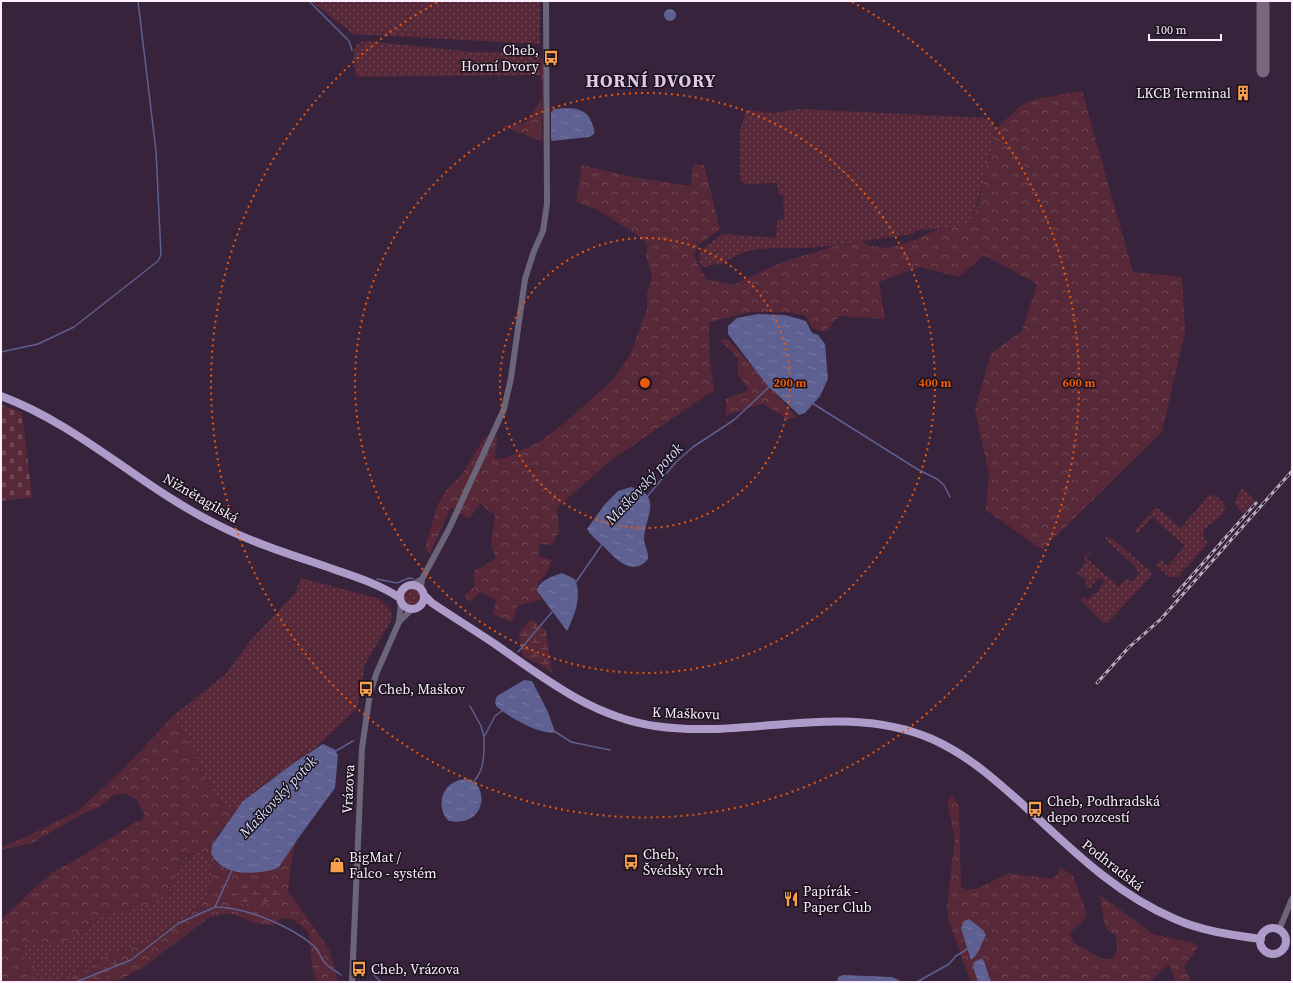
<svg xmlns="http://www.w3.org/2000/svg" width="1293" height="983" viewBox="0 0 1293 983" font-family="'Source Serif 4',serif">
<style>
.grass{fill:url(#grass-dots)}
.forest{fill:url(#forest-crowns)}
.wetland{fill:url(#wetland-marsh)}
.cemetery{fill:url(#cemetery-stones)}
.water{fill:url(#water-ripples)}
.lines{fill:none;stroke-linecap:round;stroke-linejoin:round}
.stream{stroke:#5e6091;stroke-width:1.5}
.taxiway{stroke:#78677c;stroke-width:13}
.minor{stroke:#6c657a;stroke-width:6}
.major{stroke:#ad9cc9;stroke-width:8}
.rail-casing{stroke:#baabbd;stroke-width:3}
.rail{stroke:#19111b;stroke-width:1.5;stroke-dasharray:4.5;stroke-linecap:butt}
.ring{fill:none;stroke:#e8590c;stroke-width:2;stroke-dasharray:2 4}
.labels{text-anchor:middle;stroke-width:3;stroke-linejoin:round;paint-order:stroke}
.poi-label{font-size:14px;fill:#fbeefd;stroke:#19111b;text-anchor:start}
.street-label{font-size:14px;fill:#fbeefd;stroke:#19111b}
.water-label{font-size:15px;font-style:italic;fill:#dbdefd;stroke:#19111b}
.district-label{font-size:18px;font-weight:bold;letter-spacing:1px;fill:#e1c7e5;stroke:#19111b}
.centre{fill:#e8590c;stroke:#19111b;stroke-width:2}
.ring-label{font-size:12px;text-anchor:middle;font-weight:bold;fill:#e8590c;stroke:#19111b;stroke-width:3;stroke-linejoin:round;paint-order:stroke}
</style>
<defs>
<pattern id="grass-dots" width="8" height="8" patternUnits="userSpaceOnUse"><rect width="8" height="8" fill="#572837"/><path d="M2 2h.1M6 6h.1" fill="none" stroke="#704855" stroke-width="1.8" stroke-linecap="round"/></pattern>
<pattern id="forest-crowns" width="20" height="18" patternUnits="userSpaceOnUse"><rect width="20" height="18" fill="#572837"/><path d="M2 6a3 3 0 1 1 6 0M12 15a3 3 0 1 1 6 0" fill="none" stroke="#704855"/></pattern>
<pattern id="wetland-marsh" width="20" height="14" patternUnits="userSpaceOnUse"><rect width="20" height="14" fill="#572837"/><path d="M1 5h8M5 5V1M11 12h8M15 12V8" fill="none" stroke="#704855"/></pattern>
<pattern id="cemetery-stones" width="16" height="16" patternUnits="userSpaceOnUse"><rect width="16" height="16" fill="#572837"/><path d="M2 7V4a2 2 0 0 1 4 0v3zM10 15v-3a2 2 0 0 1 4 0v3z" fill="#704855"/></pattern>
<pattern id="water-ripples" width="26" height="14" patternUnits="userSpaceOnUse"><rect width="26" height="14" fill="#5e6091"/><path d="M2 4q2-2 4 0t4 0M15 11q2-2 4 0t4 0" fill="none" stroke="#7677a1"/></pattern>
</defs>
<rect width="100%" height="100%" fill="#37233b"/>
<!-- grass -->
<path class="grass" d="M311,1H540V44L353,34Z
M366,41L472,52L519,53L539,56L541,75L356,77C355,64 347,43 366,41Z
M799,109L988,118L994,122C994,127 995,132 994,137C992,149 976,213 970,220C961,230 928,229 917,230L913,234C881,238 850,244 818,247C794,250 769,245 745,252C736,255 728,261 720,265L717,264L704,267L699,263L700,250C709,246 714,239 723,234L776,238L777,220L784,219L783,195H779L777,183L745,184L740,180V130L746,113L749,110L773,113Z
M1242,488L1255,500L1243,514L1234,503Z
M1210,494C1216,495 1225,503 1226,508L1221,516L1204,529L1203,537L1208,543L1178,577H1169L1156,565L1161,560L1167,566L1185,546L1152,517L1137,534L1135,530L1156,507L1181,528Z
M1105,537L1113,539L1150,571L1152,575L1108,623L1102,622L1081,600L1084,597L1088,600L1094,593L1096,594L1104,581L1099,577L1089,589L1084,584L1087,581L1077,573L1086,562L1084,558L1094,549L1086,558L1119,587L1127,578L1132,582L1139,573L1133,564L1107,541Z
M301,578L380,599L389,608L393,617L364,666L362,689L356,710L315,748L256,790L243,801L237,810L219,803L174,715L226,674L250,641L296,592Z
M404 597a8 8 0 1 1 16 0a8 8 0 1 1-16 0Z
M204,851L213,871L209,892L197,908L185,920L167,931L130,949L107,956L55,982H22L34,965L26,959L22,945L33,941L44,943L89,925L110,912H122L173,885C181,862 178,857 204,851Z"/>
<!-- forest -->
<path class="forest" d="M543,59L542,141L501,126L525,123L540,102L542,95L540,60Z
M1082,91L1133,272L1182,277L1185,332L1162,432L1042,550L986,510L989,475L975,410L991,353L1022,331L1037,284L984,255L959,277L919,267L879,282L885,319L839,316L825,332L812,328L805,315L784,312H751L709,322L710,361L714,390L610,461L557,508L559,531L552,545L540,544L538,556L552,560L547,573L539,581L538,588L541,600L518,606L512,622L493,614L496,600L481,592L470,602L464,596L475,586L473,572L496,558L491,545L495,515L480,504L469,519L451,507L430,554L425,549L437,506L445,492L462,474L485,437H497L495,459L505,458L537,443L561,426L614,379L631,353L647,309V295L652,276L646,256L647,244L638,235L596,209L576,202L582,165L637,178L691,186L693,164L704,165L720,229L698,245L694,256L706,279L733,285L780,263L838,245L861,240L869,246L889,248L915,240L939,229L964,224L970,220L978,204L994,137V130L1023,104L1040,98Z
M728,339L797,418L788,419L763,404L726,415V399L749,390L738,375V358L720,340Z
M174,715L219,803L237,810C232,818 211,840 211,848C210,876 262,877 279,867L297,840C290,856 291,873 288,891L329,949L338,982H317L313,970L308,931L292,919L283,918L272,925L259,924L229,913L210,917L142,968L116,982H55L107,956L130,949L167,931L185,920L197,908L209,892L213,871L204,851L188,855L180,863L173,885L168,894L149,905L122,912H110L68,940L44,943L33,941L22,945L26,959L34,965V971L22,982H1V919L51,873L74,861L136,822L141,821L144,814L137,800L124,793L112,796L98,808L86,812L32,843L1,850V847L26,837L76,812L90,800L133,759Z
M952,795L959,807L961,887L968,890L979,888L1008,873L1052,879L1059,873L1060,868L1073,875L1087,915C1083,922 1076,926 1070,933L1074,943L1102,959H1112L1117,951L1116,935C1114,934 1110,932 1108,930C1102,925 1102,903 1099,894L1153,934L1194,943L1198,947L1184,967L1191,982H1176L1169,964L1150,982H971L949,922L947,907L955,838L947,801Z"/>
<!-- wetland -->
<path class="wetland" d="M531,619L546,630L552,674L545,667L523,656L519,633Z
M274,879L283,896V901L238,905L236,892L244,883L258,889L271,886Z
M117,956L119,967C102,981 93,982 72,982L71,977L95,967H99L106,960Z"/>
<!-- cemetery -->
<path class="cemetery" d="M1,405L22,412L32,497L1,501Z"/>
<!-- water -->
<path class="water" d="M664 15a6 6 0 1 1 12 0a6 6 0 1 1-12 0Z
M554,109C568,108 585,106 591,121C593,126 595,129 594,134L589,137L552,141L551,139V112Z
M758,314L785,315L806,321L812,333L818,335L825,344L828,379L820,396L805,413L799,415L766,384L728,334V326L737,318Z
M631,487C664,495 645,517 644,538C644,545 649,552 648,559C631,579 614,556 602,545C596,539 591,536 587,529L605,504L618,491Z
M562,573L575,579C582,598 575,614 567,631L537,591C538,581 553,576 562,573Z
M524,680L532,681L548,712L555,732C541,736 507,716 496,706L495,702L497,696Z
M323,744L334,749L338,755L335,788L297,840L279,867C275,870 271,870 267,871C246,875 221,874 211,853L212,845L243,801L295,762Z
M466,779C488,780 490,828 449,821C439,813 439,794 449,786C454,781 460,780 466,779Z
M969,919L983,930L986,935C981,943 979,955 971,960L961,928L964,921Z
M980,959H982L984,961L991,982H978L973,967L974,962Z
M843,975L892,977L903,982H837L838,977Z"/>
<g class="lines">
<!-- stream -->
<path class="stream" d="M309,1L349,41L352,50
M1,352L38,344L74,327L158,261L161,255L156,151L138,1
M812,403L917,469L937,479L944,485L950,497
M646,498L676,462L693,447L734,420L770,386
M377,579L397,583L409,578L413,579
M576,582L603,543
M518,652L552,612
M470,706L481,726L484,737L495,716L503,710
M554,731L571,742L610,750
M334,752L353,741
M474,781C485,769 484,753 484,738
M215,907C245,907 291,926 314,946C319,951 321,959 326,964C330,968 336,971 341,975
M373,974L381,982
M76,982L131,960L179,923L215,907L232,870
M917,982L949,964L956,956L969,948"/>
<!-- taxiway -->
<path class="taxiway" d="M1263,1V71"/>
<!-- minor -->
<path class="minor" d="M413,584L422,579
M421,588L422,579L449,529L504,409L511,378L525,279L534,251L543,231L547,204L546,1
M399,621L401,603
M1279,930L1292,899
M352,982L362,748L370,693L377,672L399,622L412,609"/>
<!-- major -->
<path class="major" d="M1,396C79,425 140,486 214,523C252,543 293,555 333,569C356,577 379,584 400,598
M400 597a12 12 0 1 1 24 0a12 12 0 1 1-24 0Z
M424,595L432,603C453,617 474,630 495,644C545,679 593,717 655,726C748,740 843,700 932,739C970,756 999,783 1030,811C1074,852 1118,895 1175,919C1202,931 1231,935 1261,939
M1260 941a13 13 0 1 1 26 0a13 13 0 1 1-26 0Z"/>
<!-- rail casing -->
<g class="rail-casing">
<path id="rail" d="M1174,596L1256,503
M1127,649L1161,619L1292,471
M1097,683L1130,646"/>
</g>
<!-- rail -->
<use href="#rail" class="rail"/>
</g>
<!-- distance rings -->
<g class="ring">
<circle cx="645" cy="383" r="145"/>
<circle cx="645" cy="383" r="290"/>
<path d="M852 2A434 434 0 1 1 438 2"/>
</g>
<!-- icons -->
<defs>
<g id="bus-bare" transform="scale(1.2)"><path d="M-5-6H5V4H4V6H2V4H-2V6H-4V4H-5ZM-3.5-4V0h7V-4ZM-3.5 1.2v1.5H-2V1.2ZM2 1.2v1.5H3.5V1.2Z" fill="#f8a04b" stroke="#19111b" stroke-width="2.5" paint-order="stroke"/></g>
<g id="building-bare" transform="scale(1.2)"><path d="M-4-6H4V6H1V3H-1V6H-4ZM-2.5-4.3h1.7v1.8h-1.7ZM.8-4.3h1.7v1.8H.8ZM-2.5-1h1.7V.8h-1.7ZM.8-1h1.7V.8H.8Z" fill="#f8a04b" stroke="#19111b" stroke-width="2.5" paint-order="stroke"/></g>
<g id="shop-bare" transform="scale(1.2)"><path d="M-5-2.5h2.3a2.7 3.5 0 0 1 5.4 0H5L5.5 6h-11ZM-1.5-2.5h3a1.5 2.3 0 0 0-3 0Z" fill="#f8a04b" stroke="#19111b" stroke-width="2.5" paint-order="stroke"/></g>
<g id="restaurant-bare" transform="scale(1.2)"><path d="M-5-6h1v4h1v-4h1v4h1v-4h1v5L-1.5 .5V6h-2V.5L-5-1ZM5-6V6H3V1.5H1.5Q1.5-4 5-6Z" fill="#f8a04b" stroke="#19111b" stroke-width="2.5" paint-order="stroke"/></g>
</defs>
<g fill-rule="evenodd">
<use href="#bus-bare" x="551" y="58"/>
<use href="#building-bare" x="1243" y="93"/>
<use href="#bus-bare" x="366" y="689"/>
<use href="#bus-bare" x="1035" y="809"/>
<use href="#bus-bare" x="631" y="862"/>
<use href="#shop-bare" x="337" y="865"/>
<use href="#restaurant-bare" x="791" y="899"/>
<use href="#bus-bare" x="359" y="969"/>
</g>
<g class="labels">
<!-- poi labels -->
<g class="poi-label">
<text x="539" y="55" text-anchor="end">Cheb,<tspan x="539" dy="16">Horní Dvory</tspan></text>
<text x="1231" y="98" text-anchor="end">LKCB Terminal</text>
<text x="378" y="694">Cheb, Maškov</text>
<text x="1047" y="806">Cheb, Podhradská<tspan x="1047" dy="16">depo rozcestí</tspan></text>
<text x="643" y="859">Cheb,<tspan x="643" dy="16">Švédský vrch</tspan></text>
<text x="349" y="862">BigMat /<tspan x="349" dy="16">Falco - systém</tspan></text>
<text x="803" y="896">Papírák -<tspan x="803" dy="16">Paper Club</tspan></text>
<text x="371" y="974">Cheb, Vrázova</text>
</g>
<!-- street labels -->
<g class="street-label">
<text transform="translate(201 498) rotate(30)" y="5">Nižnětagilská</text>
<text transform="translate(686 713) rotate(2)" y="5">K Maškovu</text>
<text transform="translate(348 789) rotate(-87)" y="5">Vrázova</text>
<text transform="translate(1113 865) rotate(38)" y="5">Podhradská</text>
</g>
<!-- water labels -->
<g class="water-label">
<text transform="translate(644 484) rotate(-47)" y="5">Maškovský potok</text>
<text transform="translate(278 797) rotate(-47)" y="5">Maškovský potok</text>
</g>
<!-- district labels -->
<g class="district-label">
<text x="651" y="87">HORNÍ DVORY</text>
</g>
</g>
<circle cx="645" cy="383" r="6" class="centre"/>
<g class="ring-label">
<text x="790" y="387">200 m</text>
<text x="935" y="387">400 m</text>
<text x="1079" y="387">600 m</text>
</g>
<!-- border -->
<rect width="1293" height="983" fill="none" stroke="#fbeefd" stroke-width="4"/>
<!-- scale -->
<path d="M1149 34v6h72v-6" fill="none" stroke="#fbeefd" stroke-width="2"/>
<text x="1155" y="34" font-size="12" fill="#fbeefd" stroke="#19111b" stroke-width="3" paint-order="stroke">100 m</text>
</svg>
